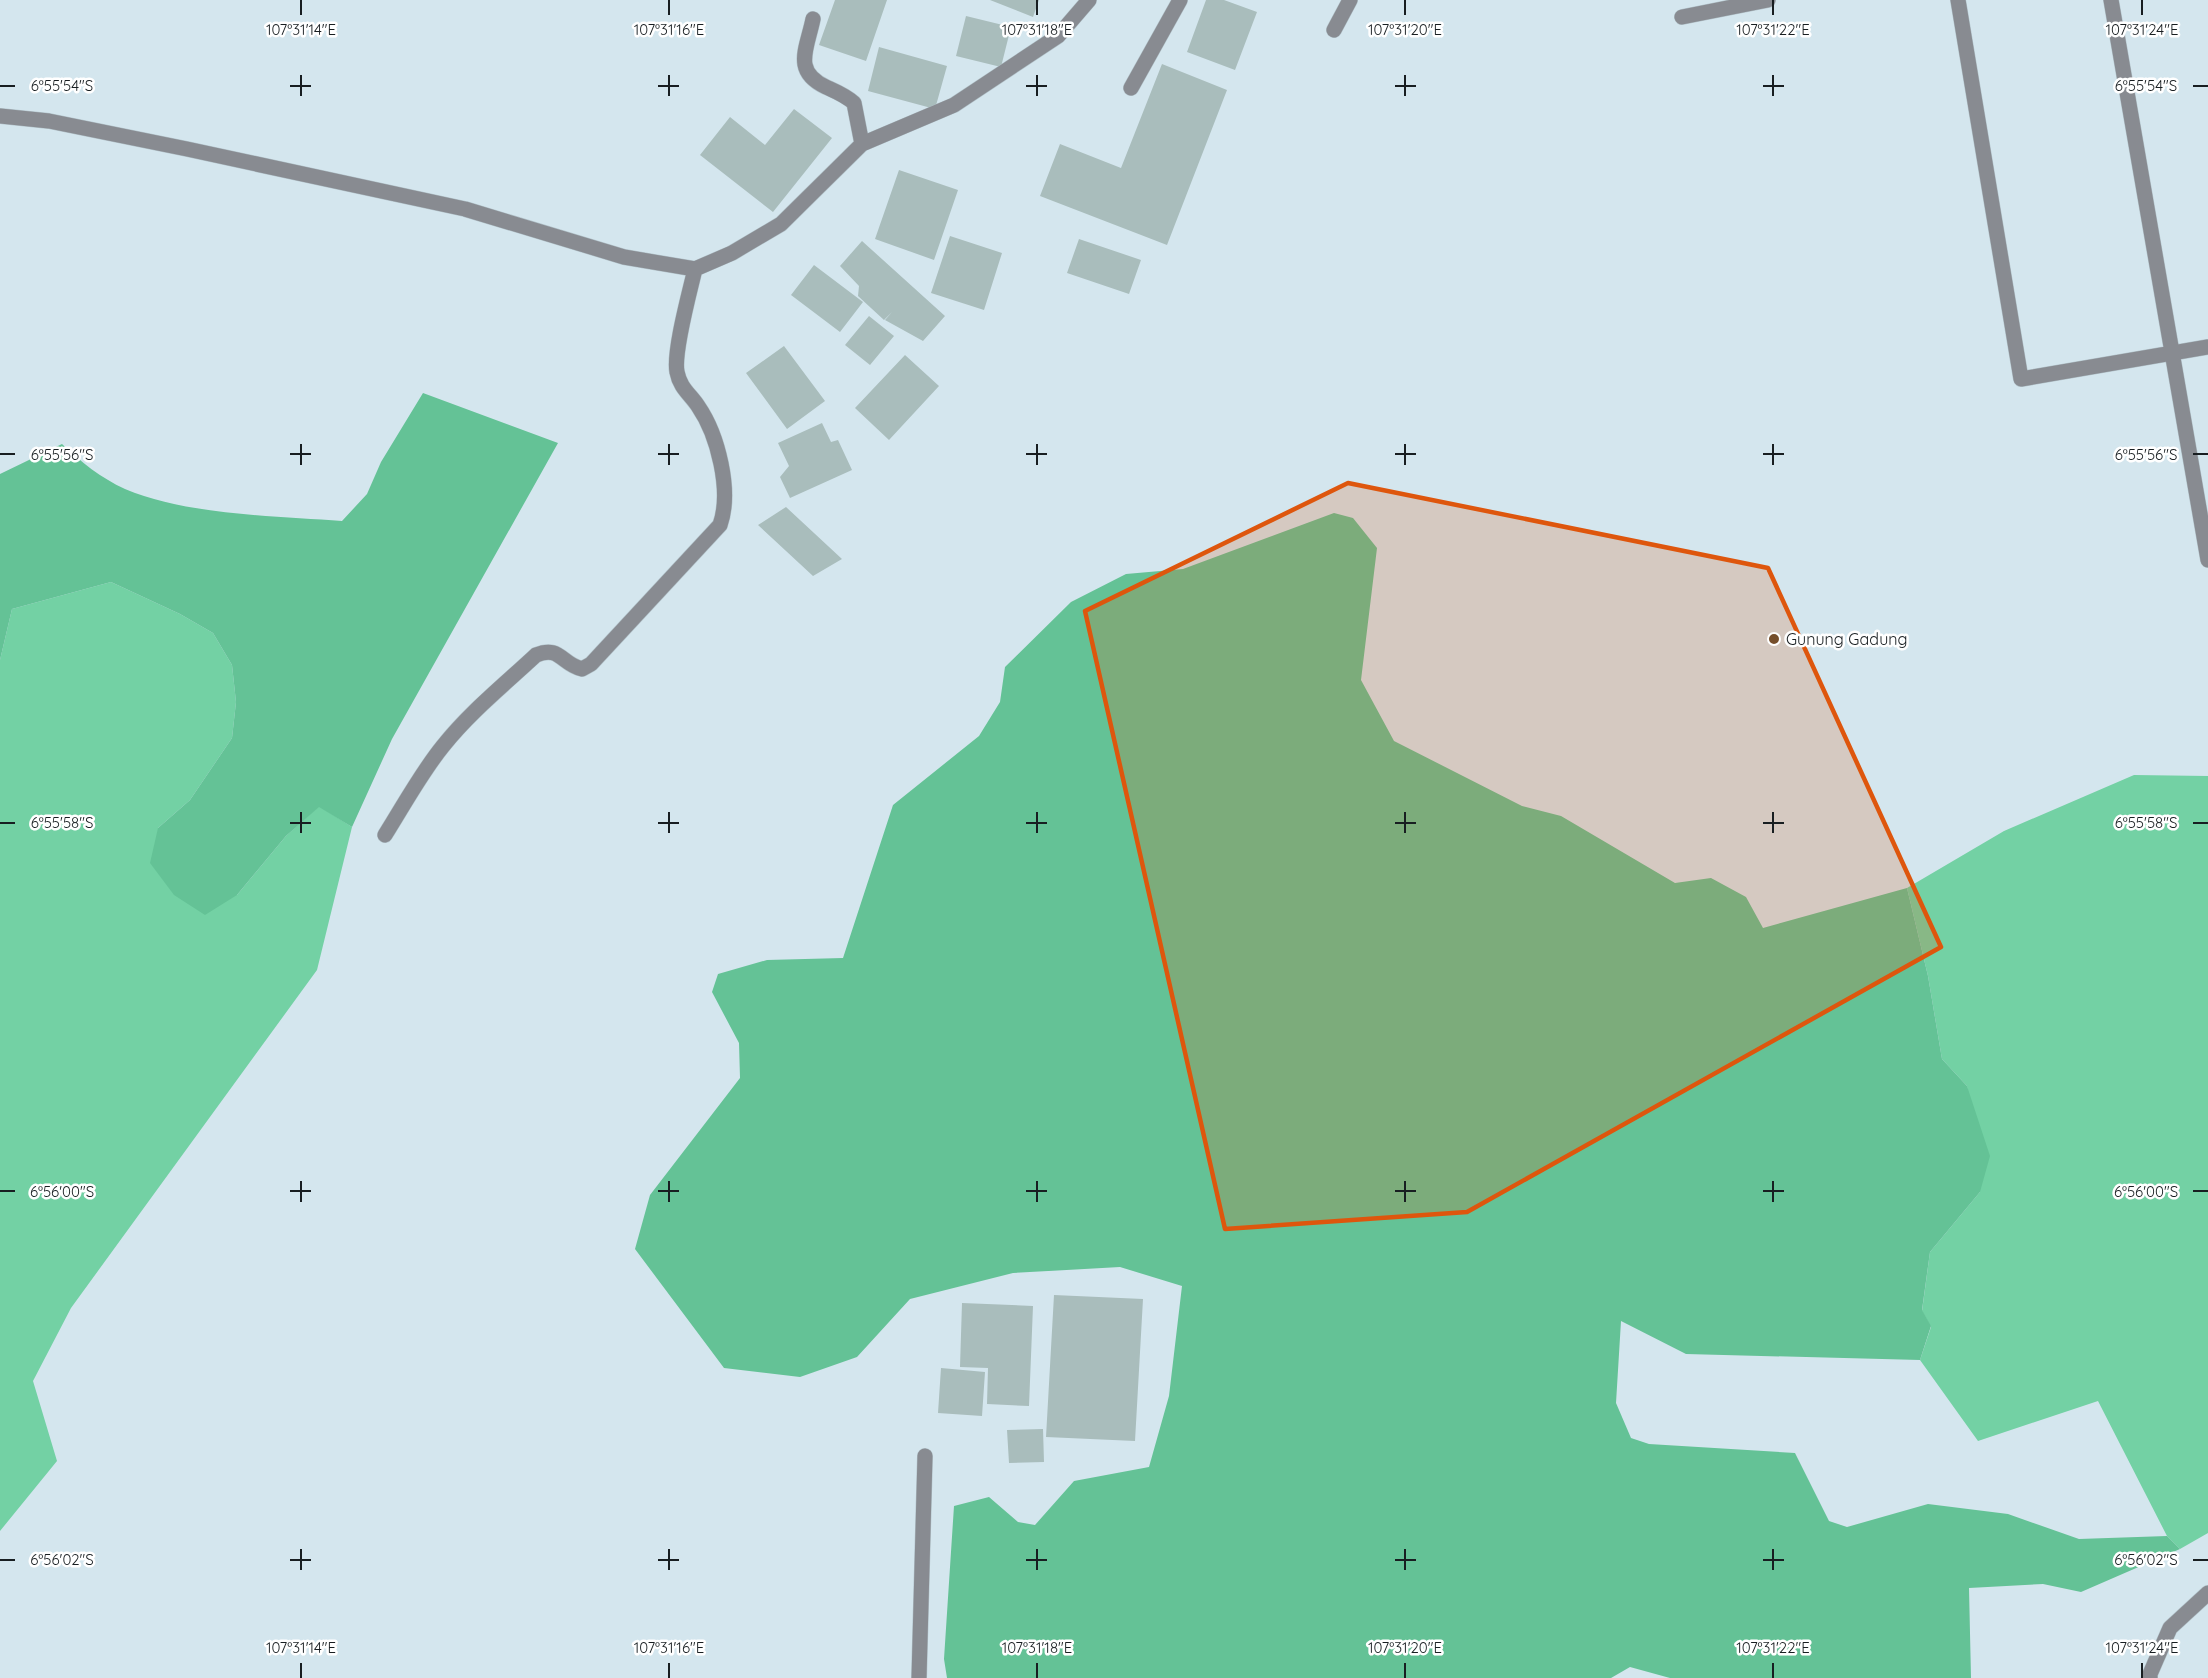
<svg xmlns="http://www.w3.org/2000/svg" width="2208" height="1678" viewBox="0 0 2208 1678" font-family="Quicksand,sans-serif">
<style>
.green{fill:#73d1a4}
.forest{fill:#64c296}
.building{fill:#a9bdbc}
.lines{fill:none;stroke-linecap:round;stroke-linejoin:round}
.service-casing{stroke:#b2c2c9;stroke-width:16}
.minor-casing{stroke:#b2c2c9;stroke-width:16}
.tertiary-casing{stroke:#b2c2c9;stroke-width:16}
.service{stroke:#888b91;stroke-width:15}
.minor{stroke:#888b91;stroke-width:15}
.tertiary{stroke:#888b91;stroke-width:15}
.marked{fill:#de560d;fill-opacity:0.2;stroke:#de560d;stroke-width:4.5;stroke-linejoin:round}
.ticks{fill:none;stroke:#181e21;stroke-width:2}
.poi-dot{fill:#754e2b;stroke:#fff;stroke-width:2}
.labels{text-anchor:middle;stroke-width:5;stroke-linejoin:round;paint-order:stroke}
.poi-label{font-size:16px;fill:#181e21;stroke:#fff;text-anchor:start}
.ticks-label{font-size:15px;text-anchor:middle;fill:#181e21;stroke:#fff;stroke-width:5;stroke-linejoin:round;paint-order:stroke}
</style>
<rect width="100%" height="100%" fill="#d4e6ee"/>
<!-- green -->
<path class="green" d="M111,582L180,614L213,633L232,665L236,702L232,738L190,800L158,828L237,895L286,836L319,806L352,827L317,970L71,1308L33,1381L57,1461L0,1531V660L12,609Z
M2134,775L2208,776V1533L2180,1549L2167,1536L2098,1401L1978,1441L1920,1360L1931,1327L1922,1311L1930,1252L1980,1192L1967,1086L1942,1059L1928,976L1907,888L2004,831Z"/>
<!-- forest -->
<path class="forest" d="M423,393L558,443L392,739L352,827L319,807L286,836L237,895L205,915L174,895L150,863L158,828L190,800L232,738L236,702L232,665L213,633L180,614L111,582L12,609L0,660V474L62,444C81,462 101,478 125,489C186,515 276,516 342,521L367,494L381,462Z
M1334,513L1353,518L1377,548L1361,680L1394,741L1522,806L1561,816L1675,883L1711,878L1746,897L1763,928L1907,888L1928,976L1942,1059L1967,1086L1990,1156L1980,1192L1930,1252L1922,1310L1931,1326L1920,1360L1686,1354L1621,1321L1616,1403L1631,1438L1649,1444L1795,1453L1829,1521L1847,1527L1928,1504L2008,1514L2079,1539L2167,1536L2180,1549L2081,1592L2043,1584L1969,1588L1971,1678H1670L1630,1667L1611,1678H947L944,1659L954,1506L989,1497L1018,1522L1035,1525L1074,1481L1149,1467L1169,1396L1182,1286L1120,1267L1013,1273L910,1299L857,1357L800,1377L724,1368L635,1249L650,1195L740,1078L739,1043L712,992L718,974L767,960L843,958L893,805L979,736L1000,702L1005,667L1071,602L1126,574L1183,569Z"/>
<!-- building -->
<path class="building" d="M835,0H887L866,61L819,45Z
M990,0H1039L1033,17Z
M1206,0H1224L1257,12L1235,70L1187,52Z
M966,16L1011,27L1001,67L956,56Z
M879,47L947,66L935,109L868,91Z
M1162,64L1227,90L1167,245L1040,196L1060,144L1121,168Z
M794,109L832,138L773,212L700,155L730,117L765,145Z
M899,170L958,190L934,260L875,239Z
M950,236L1002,253L984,310L931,293Z
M1079,239L1141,260L1129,294L1067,273Z
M862,241L945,316L923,341L885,320L892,312L884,320L858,296L859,286L840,266Z
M814,265L863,302L840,332L791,295Z
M869,316L894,336L870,365L845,345Z
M784,346L825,401L787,429L746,373Z
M905,355L939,386L889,440L855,408Z
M822,423L831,442L838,440L852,470L790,498L780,477L789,466L778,443Z
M786,507L842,559L813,576L758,525Z
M1054,1295L1143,1299L1135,1441L1046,1437Z
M962,1303L1033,1306L1029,1406L987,1404L988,1368L960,1367Z
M941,1368L985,1372L982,1416L938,1413Z
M1043,1429L1044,1462L1009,1463L1007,1430Z"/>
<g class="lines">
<!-- service casing -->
<g class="service-casing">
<path id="service" d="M1334,30L1350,0
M1131,88L1180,0
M919,1678L925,1456"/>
</g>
<!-- minor casing -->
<g class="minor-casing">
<path id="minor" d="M1958,0L2021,379L2208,347
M2111,0L2208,560
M1682,17L1768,0
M813,19C807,49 792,71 826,87C837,92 845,95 854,103L862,144
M0,116L49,121L187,149L465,209L624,257L695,269L732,253L781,224L862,144L954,105L1058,36L1089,0
M385,835C404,805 421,773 443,746C470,712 505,684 536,655C560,645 561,664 582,669L591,664L720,525C732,491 718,435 698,406C690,394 680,388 677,372C673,352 690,291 695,269"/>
</g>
<!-- tertiary casing -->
<g class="tertiary-casing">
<path id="tertiary" d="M2150,1678V1674L2170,1628L2208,1593"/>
</g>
<!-- service -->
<use href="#service" class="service"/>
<!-- minor -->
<use href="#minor" class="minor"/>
<!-- tertiary -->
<use href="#tertiary" class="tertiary"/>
</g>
<!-- marked area -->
<path class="marked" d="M1348,483L1768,568L1941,947L1467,1212L1225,1229L1085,611Z"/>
<!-- ticks -->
<path class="ticks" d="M301,0V15M669,0V15M1037,0V15M1405,0V15M1773,0V15M2142,0V15M301,75V96M669,75V96M1037,75V96M1405,75V96M1773,75V96M0,86H15M290,86H311M658,86H679M1026,86H1047M1395,86H1416M1763,86H1784M2193,86H2208M301,444V465M669,444V465M1037,444V465M1405,444V465M1773,444V465M0,454H15M290,454H311M658,454H679M1026,454H1047M1395,454H1416M1763,454H1784M2193,454H2208M301,812V833M669,812V833M1037,812V833M1405,812V833M1773,812V833M0,823H15M290,823H311M658,823H679M1026,823H1047M1395,823H1416M1763,823H1784M2193,823H2208M301,1181V1202M669,1181V1202M1037,1181V1202M1405,1181V1202M1773,1181V1202M0,1191H15M290,1191H311M658,1191H679M1026,1191H1047M1395,1191H1416M1763,1191H1784M2193,1191H2208M301,1549V1570M669,1549V1570M1037,1549V1570M1405,1549V1570M1773,1549V1570M0,1560H15M290,1560H311M658,1560H679M1026,1560H1047M1395,1560H1416M1763,1560H1784M2193,1560H2208M301,1663V1678M669,1663V1678M1037,1663V1678M1405,1663V1678M1773,1663V1678M2142,1663V1678"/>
<!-- markers -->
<circle class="poi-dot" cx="1774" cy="639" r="6"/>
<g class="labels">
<!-- poi labels -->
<g class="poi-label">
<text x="1786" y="645">Gunung Gadung</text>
</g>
</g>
<g class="ticks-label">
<text x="301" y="35">107°31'14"E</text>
<text x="669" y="35">107°31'16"E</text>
<text x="1037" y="35">107°31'18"E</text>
<text x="1405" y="35">107°31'20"E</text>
<text x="1773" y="35">107°31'22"E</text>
<text x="2142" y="35">107°31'24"E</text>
<text x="62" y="91">6°55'54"S</text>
<text x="2146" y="91">6°55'54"S</text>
<text x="62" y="460">6°55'56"S</text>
<text x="2146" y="460">6°55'56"S</text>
<text x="62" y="828">6°55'58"S</text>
<text x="2146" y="828">6°55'58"S</text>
<text x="62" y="1197">6°56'00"S</text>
<text x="2146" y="1197">6°56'00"S</text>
<text x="62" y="1565">6°56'02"S</text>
<text x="2146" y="1565">6°56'02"S</text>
<text x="301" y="1653">107°31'14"E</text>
<text x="669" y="1653">107°31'16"E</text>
<text x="1037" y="1653">107°31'18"E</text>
<text x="1405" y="1653">107°31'20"E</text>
<text x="1773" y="1653">107°31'22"E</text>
<text x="2142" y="1653">107°31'24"E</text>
</g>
</svg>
